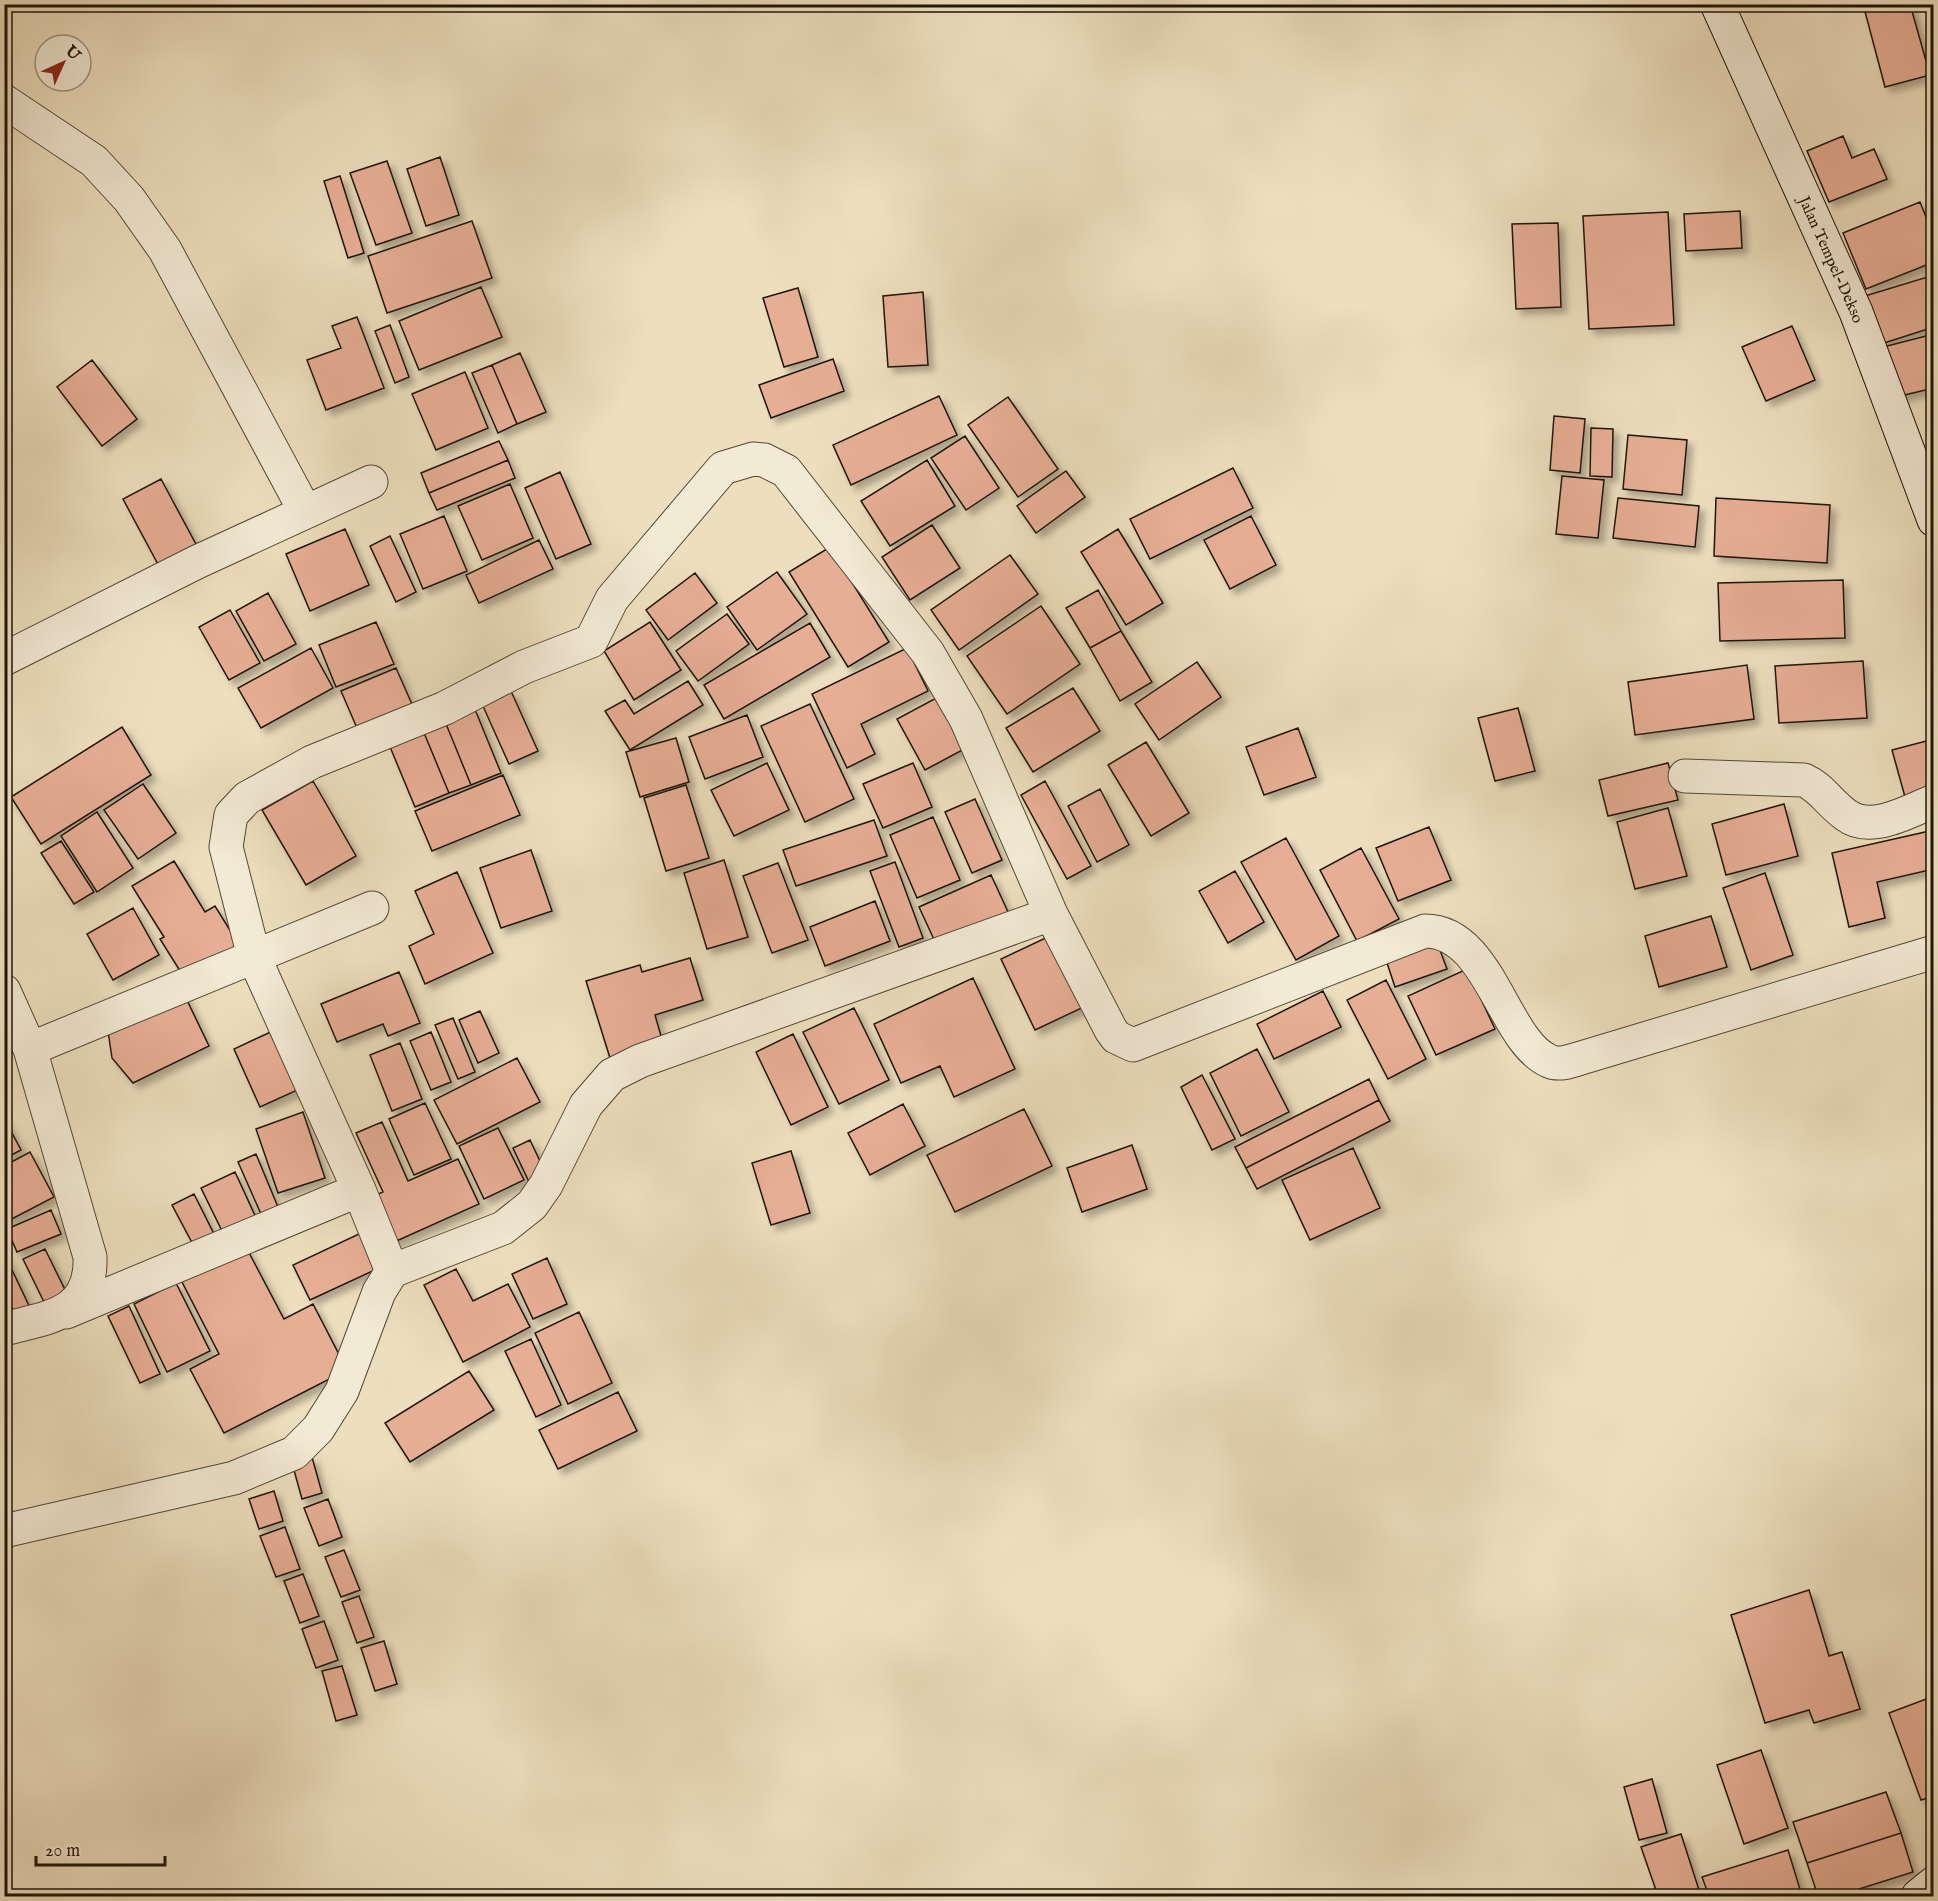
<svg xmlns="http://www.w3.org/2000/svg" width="1938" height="1901" viewBox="0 0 1938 1901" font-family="'IM FELL English',serif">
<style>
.building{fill:#e7ae96;stroke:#1f1508;stroke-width:1.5;filter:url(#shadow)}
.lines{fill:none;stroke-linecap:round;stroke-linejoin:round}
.street-casing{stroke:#524836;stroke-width:35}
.secondary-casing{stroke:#1f1508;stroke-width:35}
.street{stroke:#f3ead5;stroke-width:33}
.secondary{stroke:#f3ead5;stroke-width:33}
.labels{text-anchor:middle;stroke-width:4.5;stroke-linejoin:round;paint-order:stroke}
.street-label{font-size:16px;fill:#1f1508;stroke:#f3ead5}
</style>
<defs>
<filter id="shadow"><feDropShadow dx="5.5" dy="5.5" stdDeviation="3" flood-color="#0004"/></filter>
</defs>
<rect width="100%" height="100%" fill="#eddfbe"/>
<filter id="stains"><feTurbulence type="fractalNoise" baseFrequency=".00333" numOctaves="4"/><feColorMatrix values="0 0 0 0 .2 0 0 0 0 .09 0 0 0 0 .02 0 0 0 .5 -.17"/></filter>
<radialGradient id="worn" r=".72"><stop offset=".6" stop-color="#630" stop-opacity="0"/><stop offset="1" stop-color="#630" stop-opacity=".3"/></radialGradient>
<!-- building -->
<path class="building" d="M1863,4H1910L1930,75L1885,87Z
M1843,136L1852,158L1874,149L1887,179L1829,202L1807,151Z
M440,157L459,215L426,226L407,169Z
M387,161L412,233L376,245L350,173Z
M340,176L364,253L348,258L324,181Z
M1920,202L1934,237V262L1866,289L1843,233Z
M1740,211L1742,248L1686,251L1684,214Z
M1668,212L1674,325L1589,329L1583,216Z
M472,221L492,278L387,313L368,256Z
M1558,223L1561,307L1516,309L1512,224Z
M1934,275V327L1881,344L1865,296Z
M481,287L502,337L419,370L399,321Z
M798,288L818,357L784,367L763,298Z
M923,292L928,365L888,367L883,296Z
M357,317L384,388L326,410L307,360L341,348L332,326Z
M390,325L409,377L395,383L375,331Z
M1792,326L1815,380L1766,401L1742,347Z
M1934,334V388L1896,397L1883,347Z
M520,353L546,412L517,424L492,365Z
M833,359L844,391L771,418L759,385Z
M92,360L137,419L102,446L57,387Z
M492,365L517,424L498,433L472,373Z
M465,372L488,428L436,450L412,394Z
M939,396L957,435L851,485L833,445Z
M1008,397L1058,469L1018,497L968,425Z
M1554,416L1585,419L1580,473L1550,470Z
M1591,428L1613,429L1612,477L1590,476Z
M1628,435L1687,440L1682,495L1623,489Z
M965,436L999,488L966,510L931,458Z
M499,441L508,460L429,493L421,473Z
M508,460L515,478L437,510L429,493Z
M927,460L955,506L890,546L861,501Z
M1233,468L1253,508L1150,559L1130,519Z
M1066,471L1085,497L1036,533L1017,506Z
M560,472L591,544L556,559L525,488Z
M1562,476L1604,480L1598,538L1556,534Z
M161,479L198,548L160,568L123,499Z
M510,484L533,538L482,560L458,506Z
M1618,498L1699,506L1695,547L1613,538Z
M1716,498L1830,505L1827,563L1714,556Z
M444,516L467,571L423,589L400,534Z
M1251,516L1276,565L1230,589L1204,540Z
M932,525L960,568L910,600L882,557Z
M345,529L369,585L310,611L286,554Z
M1118,529L1163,603L1126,625L1081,552Z
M390,536L416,592L396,602L370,546Z
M539,540L553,569L479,603L466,575Z
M830,547L889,642L848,667L789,572Z
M1010,555L1038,594L959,650L931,610Z
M777,572L807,614L757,650L727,607Z
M695,573L717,603L668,640L646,610Z
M1843,580L1845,638L1720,641L1718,583Z
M1098,590L1121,631L1090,648L1066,608Z
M268,593L296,644L264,661L236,611Z
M1041,606L1080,664L1007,714L967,656Z
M230,610L260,663L229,680L199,627Z
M727,614L749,644L698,681L676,651Z
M376,622L394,664L336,687L319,645Z
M650,622L681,670L634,700L604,651Z
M810,623L830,657L724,719L704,685Z
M1121,631L1152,682L1120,701L1090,648Z
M311,648L333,688L261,728L238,688Z
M907,648L928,691L861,724L875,754L847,768L812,694Z
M1863,661L1867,718L1779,723L1775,666Z
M1197,662L1221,697L1159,740L1135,704Z
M1747,665L1754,719L1635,735L1628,682Z
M396,668L415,711L360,735L341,691Z
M688,681L703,705L630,750L605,711L625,700L634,714Z
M1073,688L1100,731L1033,772L1006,728Z
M511,691L538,751L509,764L482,704Z
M940,696L968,747L925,770L897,719Z
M810,704L854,799L805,822L761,726Z
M474,707L501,773L471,785L444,719Z
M1518,708L1535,771L1495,781L1478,718Z
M747,715L763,757L705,779L689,737Z
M444,719L471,785L449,793L422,728Z
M122,727L151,775L41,844L11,797Z
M422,728L449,793L415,807L388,742Z
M1298,728L1316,777L1264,795L1246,747Z
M676,738L689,782L640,797L626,752Z
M1934,739V797L1907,804L1892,750Z
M1146,742L1189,813L1151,836L1108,765Z
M767,763L789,810L734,836L711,790Z
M913,763L932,807L883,828L863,784Z
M1668,763L1678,800L1608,816L1599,780Z
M503,775L520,815L432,851L415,811Z
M313,781L356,856L306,885L262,810Z
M1045,781L1091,866L1067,879L1021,795Z
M143,784L176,833L138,859L104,810Z
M686,785L709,858L666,871L644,798Z
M1100,789L1129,845L1097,862L1068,806Z
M975,799L1002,860L972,873L945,812Z
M1784,804L1798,856L1726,875L1712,824Z
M1668,808L1687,876L1635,889L1617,822Z
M97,812L133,868L97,892L61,836Z
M933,817L960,880L917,898L890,835Z
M874,820L887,856L796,886L783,850Z
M1429,827L1451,880L1398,901L1376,848Z
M1934,830V869L1877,882L1885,918L1849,927L1832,853Z
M1286,838L1339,936L1296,960L1241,862Z
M61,841L94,892L74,904L41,853Z
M1361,848L1399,919L1357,941L1320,870Z
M531,850L552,911L501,928L480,868Z
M724,860L748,937L707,949L684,873Z
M174,861L205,912L215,906L241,948L187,982L160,939L164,937L132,886Z
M895,862L923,938L899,947L870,871Z
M778,863L808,940L772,953L743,876Z
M1235,871L1264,922L1228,943L1199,891Z
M457,872L493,953L425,984L409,946L434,934L415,891Z
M1765,873L1793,955L1751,970L1723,888Z
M991,875L1009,914L937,946L919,907Z
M875,901L890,941L825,966L810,927Z
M133,908L159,955L113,980L87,934Z
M1711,916L1727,967L1659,987L1645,936Z
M1054,934L1088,1005L1035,1030L1001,959Z
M1437,942L1447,969L1395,987L1386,960Z
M690,958L703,1000L655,1015L663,1043L610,1058L586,981L640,965L642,972Z
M1467,969L1495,1029L1436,1055L1408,996Z
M399,972L420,1023L388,1036L383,1024L337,1042L321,1004Z
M973,978L1015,1069L954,1097L940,1066L901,1083L874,1024Z
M1386,980L1426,1059L1388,1079L1347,1000Z
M1323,991L1341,1027L1274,1059L1257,1024Z
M184,994L209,1046L133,1083L112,1058L108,1031Z
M854,1008L889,1080L839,1104L803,1032Z
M480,1011L499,1053L478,1063L459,1020Z
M453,1018L475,1072L458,1079L435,1025Z
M277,1029L304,1087L260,1107L234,1049Z
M431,1032L451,1082L431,1090L410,1041Z
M793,1034L828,1107L791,1125L756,1052Z
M400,1043L422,1099L392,1111L370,1055Z
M1257,1049L1289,1112L1241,1136L1210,1073Z
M517,1058L540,1102L457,1144L434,1100Z
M1202,1075L1235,1139L1212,1150L1181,1087Z
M1369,1079L1379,1100L1246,1168L1235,1147Z
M1379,1100L1390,1121L1257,1189L1246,1168Z
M425,1103L451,1159L414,1175L389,1119Z
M903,1104L925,1146L870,1175L848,1133Z
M1024,1109L1052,1166L955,1212L927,1155Z
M303,1112L325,1178L278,1193L256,1129Z
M4,1118L21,1150L4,1159Z
M382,1122L408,1181L458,1159L479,1204L392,1243L372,1197L383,1192L356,1133Z
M498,1128L524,1180L484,1199L459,1146Z
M530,1140L547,1176L530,1184L513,1148Z
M1132,1145L1147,1189L1082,1212L1067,1168Z
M1353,1148L1380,1208L1310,1240L1282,1180Z
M791,1151L810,1213L771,1225L752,1163Z
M30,1152L54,1197L4,1223V1166Z
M256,1154L278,1207L261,1214L238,1162Z
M235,1172L258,1222L225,1237L201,1188Z
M194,1194L217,1240L196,1250L172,1205Z
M51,1210L61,1234L17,1252L7,1229Z
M361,1233L377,1269L310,1300L293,1265Z
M246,1247L284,1319L313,1304L347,1370L224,1433L190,1369L219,1354L181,1280Z
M45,1249L69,1298L47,1308L23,1259Z
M4,1253L32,1312L17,1319L4,1289Z
M547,1258L567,1304L533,1319L512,1274Z
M456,1269L473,1301L508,1284L530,1327L463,1362L424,1285Z
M176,1283L210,1351L167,1372L134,1304Z
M129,1306L160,1374L140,1383L108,1316Z
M579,1312L612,1383L568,1404L535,1333Z
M531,1339L561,1405L536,1417L505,1351Z
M469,1371L494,1410L410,1462L385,1423Z
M618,1392L637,1431L558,1469L539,1430Z
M312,1457L322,1493L302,1499L292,1463Z
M274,1491L283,1521L259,1529L249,1499Z
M328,1499L342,1537L319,1546L304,1508Z
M285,1527L300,1569L276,1577L260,1536Z
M344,1550L360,1590L341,1597L325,1557Z
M303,1574L319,1616L300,1623L284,1581Z
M1809,1590L1829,1656L1842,1652L1860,1709L1814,1723L1809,1710L1765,1723L1731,1615Z
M359,1596L374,1637L357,1643L342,1602Z
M324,1621L338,1660L316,1668L302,1629Z
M384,1641L397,1684L375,1691L361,1648Z
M342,1666L357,1715L336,1721L322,1671Z
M1934,1696V1796L1921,1800L1889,1713Z
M1761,1750L1788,1828L1744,1844L1717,1765Z
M1652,1779L1667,1833L1639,1840L1624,1787Z
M1886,1792L1901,1833L1807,1863L1793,1822Z
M1901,1833L1913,1872L1837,1896H1818L1807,1863Z
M1681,1834L1699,1890L1679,1896H1658L1641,1847Z
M1788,1850L1802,1896H1709L1702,1877Z"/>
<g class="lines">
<!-- street casing -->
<g class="street-casing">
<path id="street" d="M4,101L94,161L129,199L165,250L305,511
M4,659L197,562L371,482
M1685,776L1804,780C1822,788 1830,804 1846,815C1871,834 1909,811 1934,801
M4,991L30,1049L90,1257C92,1315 48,1317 4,1329
M30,1049L372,908
M392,1271L359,1190L254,957L226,847L231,815L247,798L312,762L445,708L524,667L591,641L612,599L723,468L753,459L764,460L786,471L928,653L966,719L1051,914
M66,1312L359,1190
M4,1531L234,1478L294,1453L318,1429L342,1391L379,1292L392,1271L503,1228L532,1205L546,1185L586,1105L612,1075L640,1061L1051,914L1111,1030L1116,1037L1133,1045L1425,931C1490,931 1503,1041 1549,1061C1559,1066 1571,1061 1581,1058L1934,952"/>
</g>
<!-- secondary casing -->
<g class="secondary-casing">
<g id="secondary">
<path id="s1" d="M1717,4L1856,312L1934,520"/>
<path d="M1918,1896L1934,1883"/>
</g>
</g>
<!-- street -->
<use href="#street" class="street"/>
<!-- secondary -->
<use href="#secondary" class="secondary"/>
</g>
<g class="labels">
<!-- street labels -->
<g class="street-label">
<text dy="6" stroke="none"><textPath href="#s1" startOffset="280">Jalan Tempel-Dekso</textPath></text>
</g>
</g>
<!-- margin -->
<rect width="1938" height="1901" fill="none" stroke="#eddfbe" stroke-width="24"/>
<rect x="6" y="6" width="1926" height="1889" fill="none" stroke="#1f1508" stroke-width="3"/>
<rect x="12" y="12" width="1914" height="1877" fill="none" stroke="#1f1508" stroke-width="1.5"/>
<!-- north arrow -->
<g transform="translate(63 63) rotate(45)"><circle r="28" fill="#f3ead5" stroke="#9e9583" stroke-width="1.5"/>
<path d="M0-4.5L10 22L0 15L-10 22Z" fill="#8f2418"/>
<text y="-9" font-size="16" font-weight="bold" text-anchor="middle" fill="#1f1508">U</text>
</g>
<!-- scale -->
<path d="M36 1856v9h129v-9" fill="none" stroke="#1f1508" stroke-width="3"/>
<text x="45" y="1856" font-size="18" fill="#1f1508" stroke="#f3ead5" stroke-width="4.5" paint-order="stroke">20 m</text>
<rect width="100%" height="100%" filter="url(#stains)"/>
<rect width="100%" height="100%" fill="url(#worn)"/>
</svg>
